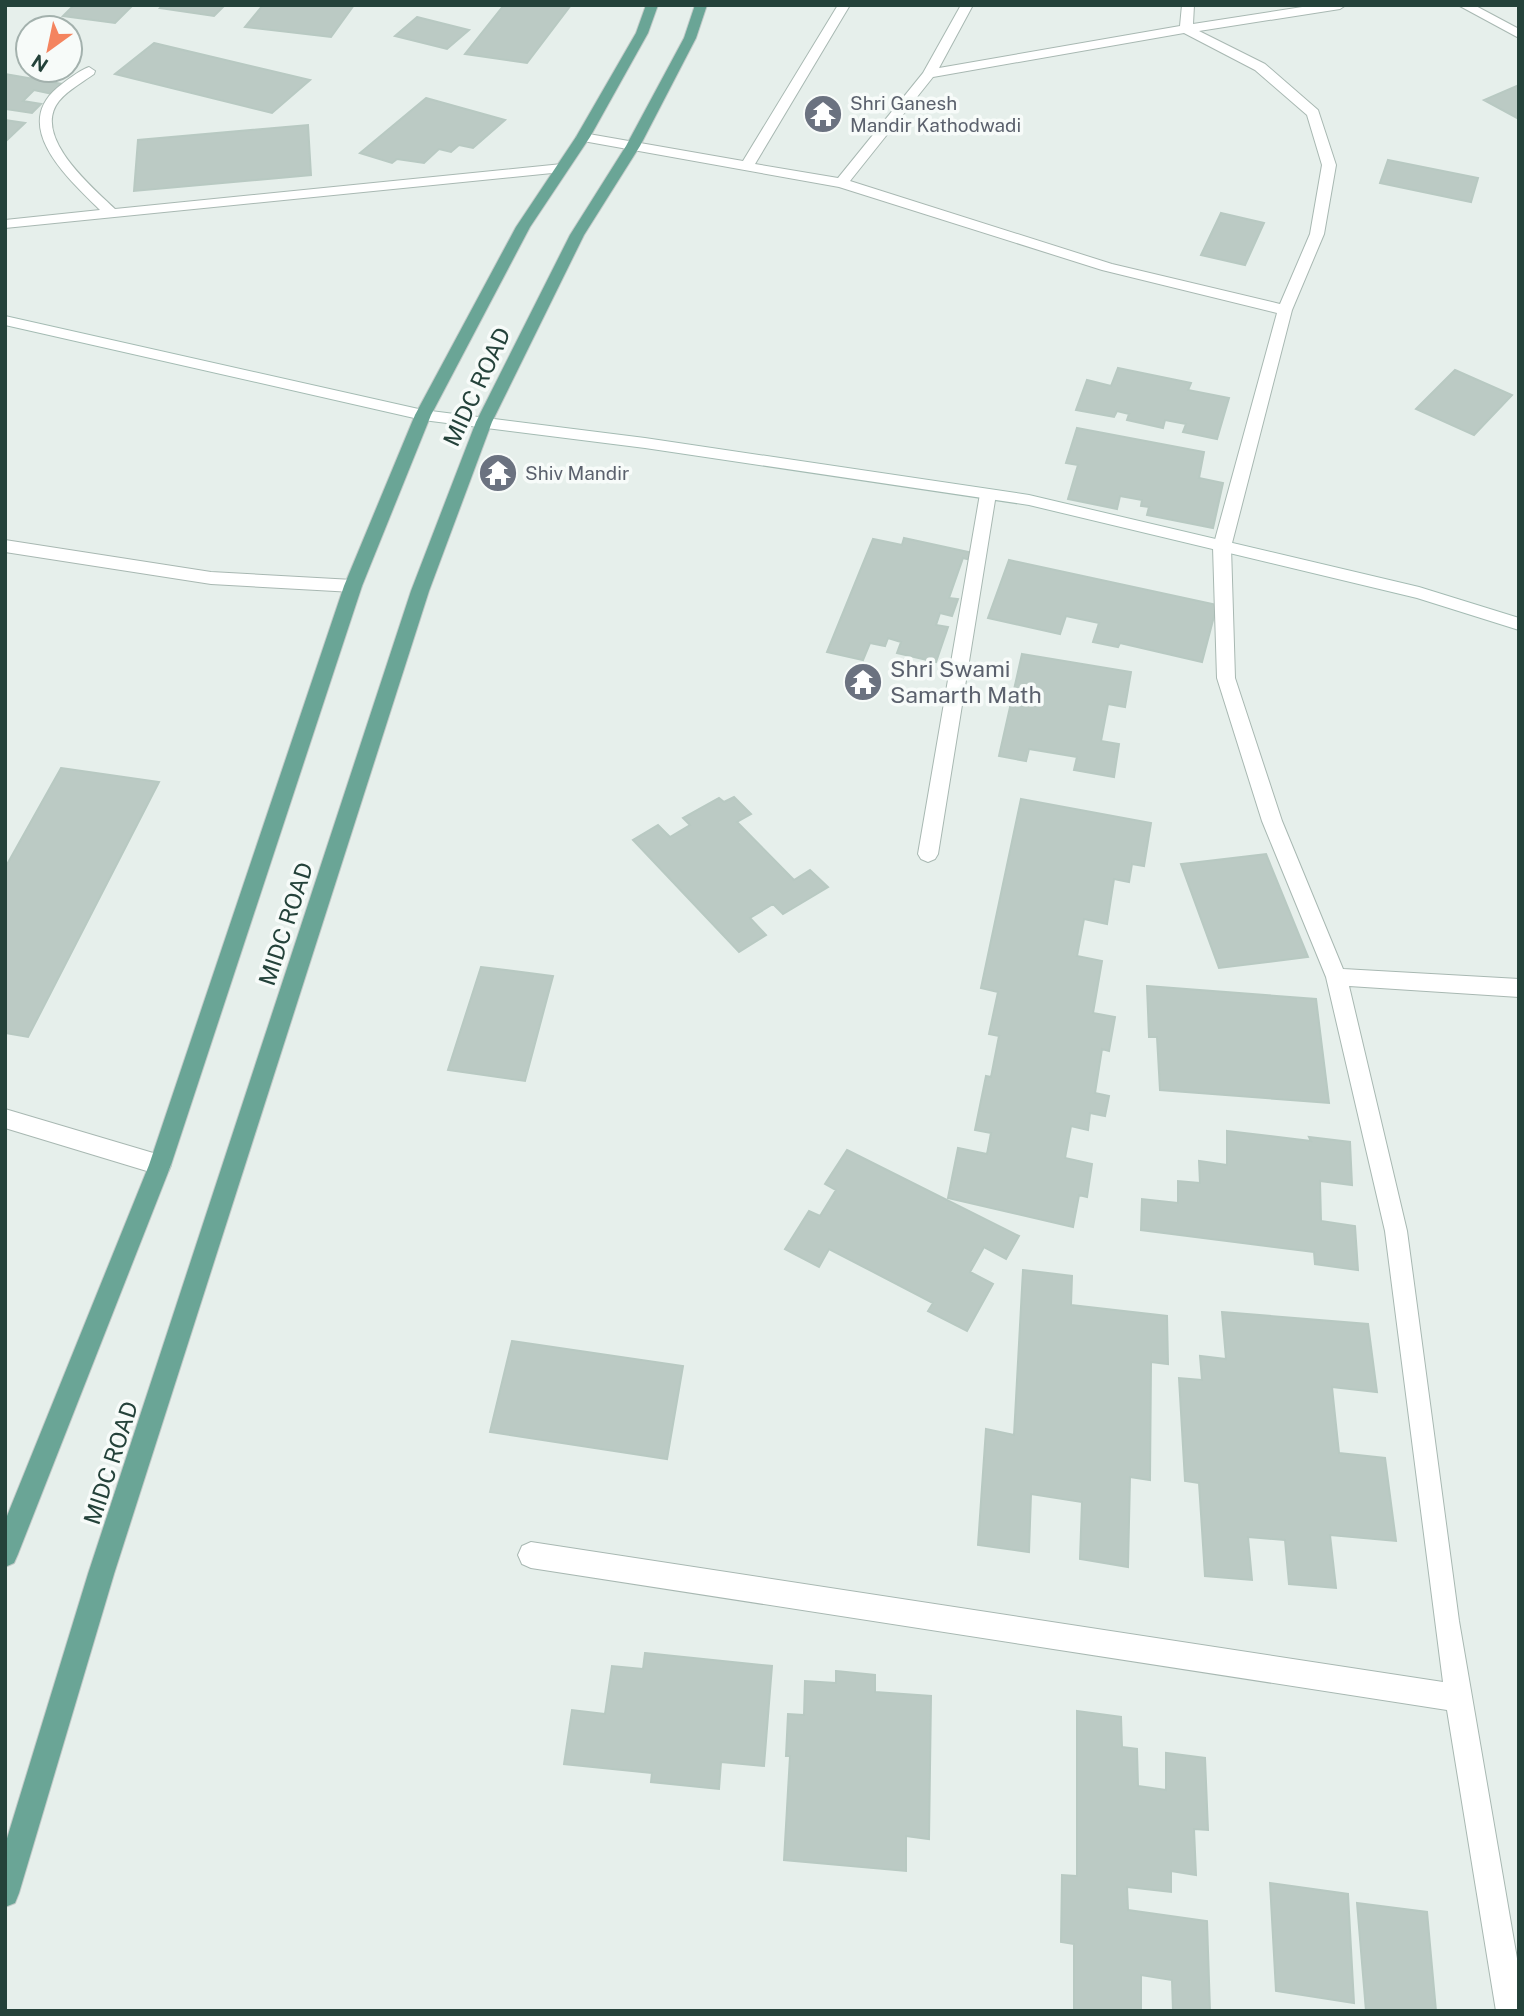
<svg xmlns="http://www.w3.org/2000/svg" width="1524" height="2016" viewBox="0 0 1524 2016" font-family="'Public Sans',sans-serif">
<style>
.building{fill:#bbcac4;stroke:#b8c9c2;stroke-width:2}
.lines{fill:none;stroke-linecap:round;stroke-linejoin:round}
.street-casing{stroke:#a8b8b2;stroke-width:2}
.secondary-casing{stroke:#a4bbb3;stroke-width:2}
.primary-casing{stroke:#c2cac8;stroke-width:2}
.street{fill:#fff;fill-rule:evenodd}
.secondary{fill:#fff;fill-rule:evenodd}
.primary{fill:#6aa596;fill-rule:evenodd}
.labels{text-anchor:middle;stroke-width:7;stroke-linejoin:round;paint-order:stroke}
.far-worship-label{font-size:19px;fill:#5b616d;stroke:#f7fbf9;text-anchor:start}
.street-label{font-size:23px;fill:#24423a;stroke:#f7fbf9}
.worship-label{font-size:23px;fill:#5b616d;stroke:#f7fbf9;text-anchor:start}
</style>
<rect width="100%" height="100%" fill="#e6efeb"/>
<!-- building -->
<path class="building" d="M74,5H133L115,23L63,16Z
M163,5H225L214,16L160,8Z
M263,5H354L331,37L245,27Z
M504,5H571L527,63L465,54Z
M417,17L469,30L447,49L395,36Z
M154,43L310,80L272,113L115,74Z
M5,74L62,84L52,94L34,90L23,101L41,104L32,113L5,109Z
M1519,85V119L1484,100Z
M426,98L505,120L473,148L459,145L451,152L439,149L424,163L397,159L392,163L360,153Z
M5,120L25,123L5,142Z
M308,125L311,175L134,191L138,140Z
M1388,160L1478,178L1471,202L1380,183Z
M1221,213L1264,223L1245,265L1201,255Z
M1118,368L1191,383L1188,390L1229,398L1217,439L1183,432L1186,424L1165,420L1163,428L1127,420L1129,414L1117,411L1114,417L1076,410L1087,380L1111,386Z
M1455,370L1512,395L1474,435L1416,409Z
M1077,428L1204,452L1199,478L1223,483L1213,528L1147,515L1149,507L1141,506L1142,500L1120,496L1117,509L1068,499L1078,465L1066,463Z
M904,538L973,553L971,560L963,558L949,598L958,599L952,616L940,613L936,625L948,627L936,662L897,653L901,642L888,638L885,646L870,643L863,660L827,652L873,539L902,545Z
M1009,560L1217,605L1202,662L1120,643L1118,647L1093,642L1099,623L1066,616L1060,634L988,618Z
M1022,654L1131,672L1125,707L1108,704L1101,741L1119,744L1114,777L1074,770L1077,757L1029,749L1026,761L999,756Z
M61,768L159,782L28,1037L5,1033V868Z
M734,797L751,814L737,822L794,880L810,870L828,887L783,914L773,904L750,918L766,935L739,952L633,840L658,825L670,837L690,825L683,818L719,798L724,802Z
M1021,799L1151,823L1144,866L1132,864L1129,882L1114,879L1107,924L1084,919L1077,956L1102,961L1093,1013L1115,1017L1109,1051L1102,1049L1095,1093L1109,1096L1105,1116L1090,1113L1088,1130L1071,1126L1065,1158L1092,1164L1087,1197L1079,1195L1073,1227L948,1198L958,1148L987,1154L991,1133L975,1130L986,1076L991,1077L999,1036L989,1034L998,992L981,988Z
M1266,854L1308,957L1219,968L1181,864Z
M481,967L553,976L525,1081L448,1070Z
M1147,986L1316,999L1329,1103L1160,1090L1157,1037H1149Z
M1227,1131L1311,1141L1309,1137L1350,1142L1352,1185L1320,1181L1321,1221L1355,1226L1358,1270L1315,1264L1314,1252L1141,1230L1142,1199L1178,1203V1181L1200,1183L1199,1161L1227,1165Z
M847,1150L1019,1236L1006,1259L984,1247L970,1272L993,1284L967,1331L928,1311L933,1303L829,1249L819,1267L785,1249L809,1211L820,1216L836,1190L825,1184Z
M1023,1270L1072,1276L1071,1305L1167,1316L1168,1364L1151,1362L1150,1480L1130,1477L1128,1567L1080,1559L1082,1502L1031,1494L1029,1552L978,1545L986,1429L1014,1435Z
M1222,1312L1368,1324L1377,1392L1332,1387L1339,1453L1385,1458L1396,1541L1330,1535L1336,1588L1289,1584L1285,1540L1248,1537L1252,1580L1205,1576L1199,1483L1185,1481L1179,1378L1202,1380L1200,1356L1226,1359Z
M512,1341L683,1366L667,1459L490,1432Z
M645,1653L772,1666L764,1766L721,1762L719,1789L651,1782L652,1773L564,1764L572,1710L605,1714L612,1666L643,1669Z
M836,1671L875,1675V1692L931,1696L929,1839L906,1836V1871L784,1860L790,1756H786L788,1714L804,1715L805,1681L836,1683Z
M1077,1711L1121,1717L1122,1747L1137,1749L1138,1786L1166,1790V1753L1205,1758L1208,1830L1194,1829L1196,1875L1171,1871V1892L1127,1887L1128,1910L1207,1921L1210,2011H1173L1172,1980L1141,1975V2011H1074V1944L1061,1942L1062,1875L1077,1876Z
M1270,1883L1348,1894L1354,2003L1276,1991Z
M1357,1903L1427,1912L1436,2011H1366Z"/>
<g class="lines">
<!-- street casing -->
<g class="street-casing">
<path id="street" d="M838,5H850L755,164L838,178L923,73L961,5H973L939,68L1180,26L1182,5H1194L1193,24L1315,5H1346L1340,9L1199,31L1265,64L1318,110L1336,165L1324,234L1292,310L1231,547L1235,678L1282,821L1343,969L1519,979V997L1349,986L1407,1231L1459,1621L1519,1970V2011H1496L1447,1710L531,1568L522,1564L518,1555L522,1546L531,1542L1443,1682L1385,1231L1326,977L1262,821L1217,678L1213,547L1277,313L1102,270L839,187L583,141L576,137L583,133L743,161ZM1184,33L1255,70L1307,115L1322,165L1310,234L1280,304L1112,264L850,181L933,77Z
M1458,5H1474L1519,29V38Z
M89,67L95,71L94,74C83,82 68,90 59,101C31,136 92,187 115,209L562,164L569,168L562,172L5,228V220L100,210C71,181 10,128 57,88C66,81 78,71 89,67Z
M988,489L996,494L938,854L935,859L928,862L921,859L918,854L980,494Z
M5,540L211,572L353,580L362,586L353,592L211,584L5,552Z
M5,1109L160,1155L168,1158L171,1165L168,1172L160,1175L5,1128Z"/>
</g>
<!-- secondary casing -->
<g class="secondary-casing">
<path id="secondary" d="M5,316L423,410L645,438L1029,495L1419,587L1519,618V630L1417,598L1029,505L645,448L423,420L5,325Z"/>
</g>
<!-- primary casing -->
<g class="primary-casing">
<path id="primary" d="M646,5H658L648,33L590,137L530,227L431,415L362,586L171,1165L18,1554L14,1563L5,1567V1521L149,1165L344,586L415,415L516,227L576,137L636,33Z
M695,5H707L696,38L640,146L584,235L492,422L429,591L114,1574L19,1893L15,1903L5,1907V1845L88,1574L411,591L476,422L570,235L626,146L684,38Z"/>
</g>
<!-- street -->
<use href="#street" class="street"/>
<!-- secondary -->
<use href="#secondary" class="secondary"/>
<!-- primary -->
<use href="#primary" class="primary"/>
</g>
<!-- icons -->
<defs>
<g id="temple-disc" transform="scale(2.0125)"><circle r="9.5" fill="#6b7280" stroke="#f7fbf9"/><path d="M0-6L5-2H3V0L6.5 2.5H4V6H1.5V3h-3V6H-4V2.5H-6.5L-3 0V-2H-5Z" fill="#fff"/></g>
</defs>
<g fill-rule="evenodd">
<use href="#temple-disc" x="823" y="114"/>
<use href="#temple-disc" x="498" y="473"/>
<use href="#temple-disc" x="863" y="682"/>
</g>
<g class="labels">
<!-- far-worship labels -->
<g class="far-worship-label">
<text x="850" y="110">Shri Ganesh<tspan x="850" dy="22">Mandir Kathodwadi</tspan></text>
<text x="525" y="480">Shiv Mandir</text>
</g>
<!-- street labels -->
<g class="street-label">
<text transform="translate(477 387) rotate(-65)" y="8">MIDC ROAD</text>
<text transform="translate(286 924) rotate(-72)" y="8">MIDC ROAD</text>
<text transform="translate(111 1463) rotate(-72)" y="8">MIDC ROAD</text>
</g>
<!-- worship labels -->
<g class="worship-label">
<text x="890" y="677">Shri Swami<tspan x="890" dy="26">Samarth Math</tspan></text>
</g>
</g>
<!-- border -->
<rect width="1524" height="2016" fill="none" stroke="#24423a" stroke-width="14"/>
<!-- north arrow -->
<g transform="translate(49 49) rotate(213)"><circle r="33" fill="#f7fbf9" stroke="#a3b1ad" stroke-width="2"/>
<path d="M0-5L12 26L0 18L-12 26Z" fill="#f4845f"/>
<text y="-10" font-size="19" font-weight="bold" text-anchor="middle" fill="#24423a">N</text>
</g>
</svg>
